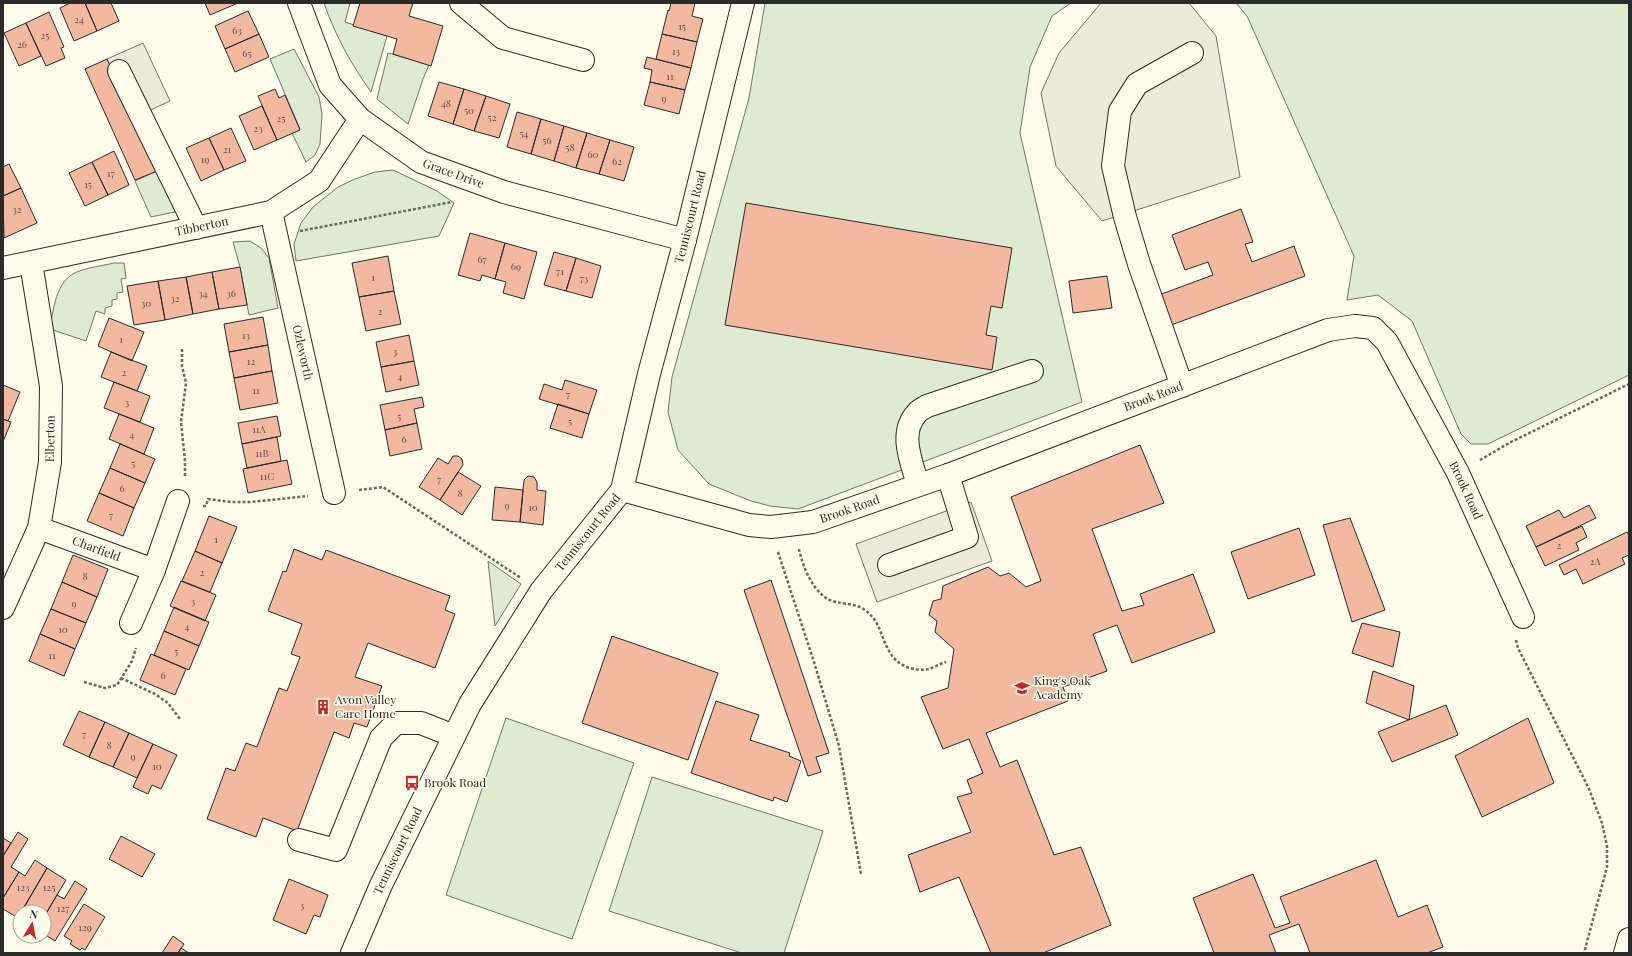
<svg xmlns="http://www.w3.org/2000/svg" width="1632" height="956" viewBox="0 0 1632 956" font-family="'Playfair Display',serif">
<style>
.green{fill:#deebd1;stroke:#74746e}
.parking{fill:#eceadb;stroke:#74746e}
.building{fill:#f2b8a0;stroke:#2b2b2b}
.lines{fill:none;stroke-linecap:round;stroke-linejoin:round}
.minor-casing{stroke:#2b2b2b;stroke-width:24}
.highway-casing{stroke:#2b2b2b;stroke-width:24}
.path{stroke:#6a6964;stroke-width:2.5;stroke-dasharray:3 2;stroke-linecap:butt}
.minor{stroke:#fdfbea;stroke-width:22}
.highway{stroke:#fdfbea;stroke-width:22}
.labels{text-anchor:middle;stroke-width:3;stroke-linejoin:round;paint-order:stroke}
.number-label{font-size:10px;fill:#5d4e48}
.street-label{font-size:12px;fill:#2b2b2b;stroke:#fdfbea}
.poi-label{font-size:12px;fill:#2b2b2b;stroke:#fdfbea;text-anchor:start}
</style>
<rect width="100%" height="100%" fill="#fdfbea"/>
<!-- green -->
<path class="green" d="M324,3H350L345,22L387,36L371,92C351,64 335,35 324,3Z
M765,3H1071L1052,16L1030,67L1020,133L1082,402L798,509L770,506L751,501L709,484L678,450L668,412L672,377L749,98Z
M1236,3H1629V375L1488,444H1471L1461,434L1412,321L1378,295L1347,300L1354,256L1247,16Z
M294,49L319,97L322,114L320,144L315,155L306,162L292,133L300,129L270,59Z
M388,53L429,65L423,79L408,124L377,99Z
M393,170L437,191L454,203L439,236L296,261L294,244L301,223L313,207L338,187L355,179L375,172Z
M157,171L179,211L151,217L135,181Z
M250,241L261,248L269,258L278,308L249,315L240,267L233,242Z
M114,263H124L126,278L121,279L123,292L117,293V299L112,300V306L105,308V314L96,311L86,341L50,329C53,310 56,280 77,272C89,267 102,266 114,263Z
M488,561L521,584L495,626Z
M506,718L634,763L572,939L446,895Z
M652,777L823,831L784,953H742L609,911Z"/>
<!-- parking -->
<path class="parking" d="M1101,3H1189L1216,36L1240,177L1102,221L1056,166L1041,93L1059,53Z
M143,43L170,101L133,118L107,59Z
M971,502L992,561L877,602L856,544Z"/>
<!-- building -->
<path class="building" d="M70,3H85L97,31L74,41L60,8Z
M85,3H111L119,21L97,31Z
M205,3H238L210,15Z
M360,3H413L409,16L443,26L431,66L393,54L397,39L353,26Z
M671,3H695L692,16L703,19L697,42L662,34L668,10L669,11Z
M248,11L259,34L225,49L215,26Z
M49,12L64,47L61,48L65,58L46,66L26,23Z
M26,23L41,56L19,66L4,33Z
M259,34L269,57L235,72L225,49Z
M662,34L697,42L691,68L656,59Z
M647,57L691,68L685,90L650,82L652,70L644,68Z
M107,59L157,171L135,180L85,69Z
M439,82L464,89L453,124L428,116Z
M650,82L685,90L679,114L644,105Z
M275,89L279,98L285,95L300,130L277,140L258,96Z
M464,89L486,96L474,131L453,124Z
M486,96L510,104L499,138L474,131Z
M262,106L277,140L254,150L239,116Z
M517,112L541,119L531,154L507,147Z
M541,119L564,126L554,161L531,154Z
M564,126L587,133L576,168L554,161Z
M231,128L246,161L224,170L209,138Z
M587,133L610,140L599,174L576,168Z
M209,138L224,170L201,181L186,148Z
M610,140L634,147L624,181L599,174Z
M114,151L129,185L108,195L92,162Z
M92,162L108,195L85,206L69,173Z
M9,164L21,188L3,196V167Z
M21,188L37,223L4,238L3,196Z
M746,203L1012,248L1002,308L991,306L986,335L997,337L992,370L725,325Z
M1241,209L1253,242L1245,244L1252,262L1294,246L1305,276L1171,325L1159,295L1213,275L1208,262L1185,270L1172,235Z
M470,233L505,243L495,279L482,275L480,281L458,275Z
M505,243L537,252L524,299L503,293L506,282L495,279Z
M554,252L576,258L566,291L544,285Z
M388,256L394,291L359,297L352,263Z
M576,258L601,266L592,298L566,291Z
M240,267L247,305L219,309L212,272Z
M212,272L219,309L193,314L186,277Z
M1107,276L1112,308L1073,313L1069,281Z
M186,277L193,314L165,320L158,281Z
M158,281L165,320L134,325L127,286Z
M394,291L401,324L366,331L359,297Z
M263,317L268,345L229,352L224,324Z
M109,318L144,332L132,361L98,346Z
M409,335L414,361L381,367L376,342Z
M268,345L272,371L234,378L229,352Z
M111,352L147,366L137,391L101,377Z
M414,361L419,385L386,392L381,367Z
M272,371L278,403L240,410L234,378Z
M565,380L597,390L589,414L539,399L544,384L562,390Z
M114,382L150,396L140,422L104,408Z
M3,385L20,392L8,421L3,419Z
M422,397L424,407L414,409L417,423L385,430L380,405Z
M558,404L589,414L582,438L550,428Z
M119,414L154,428L144,454L109,439Z
M277,416L281,436L242,444L238,423Z
M3,419L11,422L3,442Z
M417,423L422,449L390,456L385,430Z
M277,437L281,461L247,468L242,444Z
M120,444L155,459L145,483L110,468Z
M1140,445L1164,503L1092,529L1122,611L1144,605L1140,594L1193,574L1215,632L1132,663L1117,625L1093,634L1107,671L1063,687L1068,701L986,733L1000,767L1017,760L1054,855L1081,847L1111,925L1043,953H991L959,877L920,892L908,855L971,832L957,797L972,793L967,780L983,773L969,739L943,749L921,697L948,688L954,649L935,632L937,621L929,615L933,601L941,599L943,586L988,567L1000,576L1009,573L1026,587L1041,581L1011,497Z
M453,456H458L462,459L463,465L440,500L419,487L438,458L448,464Z
M287,460L292,484L248,493L243,469Z
M110,468L145,483L134,508L99,493Z
M458,472L481,486L462,515L440,500Z
M528,476L534,477L537,482V490L546,491L543,525L520,522L524,480Z
M495,487L523,490L520,522L492,520Z
M99,493L134,508L123,536L87,521Z
M1589,505L1596,518L1536,547L1526,526L1559,510L1564,518Z
M209,516L237,527L222,563L195,551Z
M1350,518L1385,610L1352,622L1323,525Z
M1582,526L1587,537L1576,543L1579,550L1545,566L1536,547Z
M1299,528L1315,575L1248,599L1231,552Z
M1627,532L1629,535V555L1622,558L1625,564L1583,584L1576,569L1564,575L1559,565Z
M294,549L322,560L326,550L450,596L445,610L455,614L435,668L368,643L355,677L382,686L367,727L354,723L349,738L334,732L297,831L263,818L256,837L207,819L226,768L235,771L246,743L257,747L279,688L287,691L300,657L291,654L302,624L268,611L283,571L286,572Z
M195,551L222,563L210,592L182,581Z
M73,555L108,569L97,597L62,582Z
M771,580L829,753L816,757L821,772L808,776L744,590Z
M181,581L216,595L205,621L170,606Z
M62,582L97,597L86,623L51,609Z
M174,607L209,622L199,646L164,631Z
M51,609L86,623L75,649L40,634Z
M1362,623L1400,632L1393,667L1352,653Z
M164,631L199,646L189,670L154,655Z
M40,634L75,649L64,676L29,661Z
M612,636L718,673L688,760L582,723Z
M151,654L186,669L175,695L140,680Z
M1373,671L1414,686L1409,720L1366,703Z
M716,701L759,715L750,740L790,753L789,756L801,761L787,802L774,797L773,801L691,773Z
M1446,705L1458,735L1392,762L1378,732Z
M79,711L105,722L89,757L63,745Z
M1528,718L1554,783L1482,817L1455,756Z
M105,722L129,733L113,767L89,757Z
M129,733L153,744L137,778L113,767Z
M153,744L177,755L161,789L152,785L148,794L133,787Z
M18,832L28,839L11,867L19,872L3,898V856Z
M121,836L155,854L142,877L109,859Z
M3,838L11,843L3,856Z
M35,860L47,868L18,918L3,909V898L19,872L25,876Z
M1376,860L1398,917L1427,905L1443,947L1427,953H1310L1299,924L1269,935L1276,953H1214L1193,898L1253,874L1275,928L1290,923L1280,897Z
M47,868L66,880L57,895L44,917V912H21Z
M289,879L328,895L320,917L314,915L306,934L273,920Z
M75,881L87,889L55,941L44,934V917L57,895L64,899Z
M84,904L105,917L85,950L82,948L80,950L70,944L72,941L64,936Z
M173,936L184,944L178,953H162Z
M181,948L189,953H178Z"/>
<g class="lines">
<!-- minor casing -->
<g class="minor-casing">
<g id="minor">
<path id="s1" d="M299,3L330,85L360,119L421,162L504,192L685,240"/>
<path d="M461,3L503,38L583,60"/>
<path d="M119,71L196,228"/>
<path id="s2" d="M271,212L334,493"/>
<path id="s3" d="M3,268L271,212L319,181L360,119"/>
<path d="M1182,386L1139,264L1125,217L1113,166L1120,111L1137,84L1192,53"/>
<path d="M918,485C912,463 898,433 917,413C919,410 924,408 927,406L1032,371"/>
<path id="s4" d="M622,490L749,525L771,527L813,522L948,475L1328,330L1355,326L1373,328L1387,342L1458,473L1523,617"/>
<path id="s5" d="M39,528L154,570"/>
<path d="M889,565L967,537L948,475"/>
<path id="s6" d="M3,608L39,528L50,462L51,386L31,263"/>
<path d="M131,623L154,570L178,501"/>
<path d="M299,840L336,850L381,738L396,723H421L454,736"/>
<path id="s7" d="M352,953L381,885L470,704L541,591L622,490L649,374L685,240L743,3"/>
</g>
</g>
<!-- highway casing -->
<g class="highway-casing">
<path id="highway" d="M1625,953L1629,939"/>
</g>
<!-- path -->
<path class="path" d="M300,231L452,202
M182,349V366L186,383L181,422L185,461V478
M1480,460L1511,442L1629,384
M359,490L383,487L521,578
M203,506H206L208,499L231,502H251L308,496
M799,549C803,568 815,598 836,602C845,604 857,604 865,610C882,623 880,638 891,654C898,666 915,672 929,669C934,667 940,664 946,662
M778,552L814,662L839,746L861,874
M1516,640L1518,648L1589,789L1602,823L1607,846V867L1584,953
M121,678L155,694L168,703L180,719
M84,682L105,688L117,685L132,661L136,648"/>
<!-- minor -->
<use href="#minor" class="minor"/>
<!-- highway -->
<use href="#highway" class="highway"/>
</g>
<!-- icons -->
<defs>
<g id="school-bare" transform="scale(1.2)"><path d="M0-5L7-2L0 1L-7-2ZM-4 1L0 2.5L4 1V4Q0 6-4 4Z" fill="#c62828" stroke="#fdfbea" stroke-width="2.5" paint-order="stroke"/></g>
<g id="building-bare" transform="scale(1.2)"><path d="M-4-6H4V6H1V3H-1V6H-4ZM-2.5-4.3h1.7v1.8h-1.7ZM.8-4.3h1.7v1.8H.8ZM-2.5-1h1.7V.8h-1.7ZM.8-1h1.7V.8H.8Z" fill="#c62828" stroke="#fdfbea" stroke-width="2.5" paint-order="stroke"/></g>
<g id="bus-bare" transform="scale(1.2)"><path d="M-5-6H5V4H4V6H2V4H-2V6H-4V4H-5ZM-3.5-4V0h7V-4ZM-3.5 1.2v1.5H-2V1.2ZM2 1.2v1.5H3.5V1.2Z" fill="#c62828" stroke="#fdfbea" stroke-width="2.5" paint-order="stroke"/></g>
</defs>
<g fill-rule="evenodd">
<use href="#school-bare" x="1022" y="688"/>
<use href="#building-bare" x="323" y="707"/>
<use href="#bus-bare" x="412" y="783"/>
</g>
<g class="labels">
<!-- number labels -->
<g class="number-label">
<text x="79" y="23">24</text>
<text x="682" y="30">15</text>
<text x="237" y="34">63</text>
<text x="45" y="39">25</text>
<text x="22" y="48">26</text>
<text x="676" y="55">13</text>
<text x="247" y="57">65</text>
<text x="670" y="80">11</text>
<text x="664" y="102">9</text>
<text x="446" y="107">48</text>
<text x="469" y="114">50</text>
<text x="492" y="121">52</text>
<text x="281" y="122">25</text>
<text x="258" y="132">23</text>
<text x="524" y="137">54</text>
<text x="547" y="144">56</text>
<text x="570" y="151">58</text>
<text x="227" y="153">21</text>
<text x="593" y="158">60</text>
<text x="205" y="163">19</text>
<text x="617" y="165">62</text>
<text x="111" y="177">17</text>
<text x="88" y="188">15</text>
<text x="17" y="213">32</text>
<text x="482" y="263">67</text>
<text x="516" y="270">69</text>
<text x="560" y="275">71</text>
<text x="373" y="281">1</text>
<text x="584" y="282">73</text>
<text x="203" y="297">34</text>
<text x="231" y="297">36</text>
<text x="175" y="302">32</text>
<text x="146" y="307">30</text>
<text x="380" y="315">2</text>
<text x="246" y="339">13</text>
<text x="121" y="343">1</text>
<text x="395" y="355">3</text>
<text x="251" y="365">12</text>
<text x="124" y="376">2</text>
<text x="400" y="380">4</text>
<text x="256" y="394">11</text>
<text x="568" y="398">7</text>
<text x="127" y="406">3</text>
<text x="399" y="420">5</text>
<text x="570" y="425">5</text>
<text x="259" y="433">11A</text>
<text x="132" y="438">4</text>
<text x="404" y="443">6</text>
<text x="262" y="457">11B</text>
<text x="133" y="467">5</text>
<text x="267" y="480">11C</text>
<text x="439" y="483">7</text>
<text x="122" y="492">6</text>
<text x="460" y="497">8</text>
<text x="507" y="509">9</text>
<text x="533" y="511">10</text>
<text x="111" y="519">7</text>
<text x="216" y="543">1</text>
<text x="1559" y="549">2</text>
<text x="1595" y="565">2A</text>
<text x="202" y="576">2</text>
<text x="85" y="580">8</text>
<text x="193" y="605">3</text>
<text x="74" y="607">9</text>
<text x="187" y="630">4</text>
<text x="63" y="633">10</text>
<text x="176" y="655">5</text>
<text x="52" y="659">11</text>
<text x="163" y="679">6</text>
<text x="84" y="738">7</text>
<text x="109" y="749">8</text>
<text x="133" y="760">9</text>
<text x="157" y="770">10</text>
<text x="23" y="891">123</text>
<text x="49" y="891">125</text>
<text x="302" y="909">3</text>
<text x="63" y="912">127</text>
<text x="85" y="931">129</text>
</g>
<!-- street labels -->
<g class="street-label">
<text dy="4" stroke="none"><textPath href="#s1" startOffset="242">Grace Drive</textPath></text>
<text dy="4" stroke="none"><textPath href="#s7" startOffset="820">Tenniscourt Road</textPath></text>
<text dy="4" stroke="none"><textPath href="#s3" startOffset="203">Tibberton</textPath></text>
<text dy="4" stroke="none"><textPath href="#s2" startOffset="144">Ozleworth</textPath></text>
<text dy="4" stroke="none"><textPath href="#s4" startOffset="559">Brook Road</textPath></text>
<text dy="4" stroke="none"><textPath href="#s6" startOffset="178">Elberton</textPath></text>
<text dy="4" stroke="none"><textPath href="#s4" startOffset="979">Brook Road</textPath></text>
<text dy="4" stroke="none"><textPath href="#s4" startOffset="235">Brook Road</textPath></text>
<text dy="4" stroke="none"><textPath href="#s7" startOffset="484">Tenniscourt Road</textPath></text>
<text dy="4" stroke="none"><textPath href="#s5" startOffset="61">Charfield</textPath></text>
<text dy="4" stroke="none"><textPath href="#s7" startOffset="112">Tenniscourt Road</textPath></text>
</g>
<!-- poi labels -->
<g class="poi-label">
<text x="1034" y="685">King's Oak<tspan x="1034" dy="14">Academy</tspan></text>
<text x="335" y="704">Avon Valley<tspan x="335" dy="14">Care Home</tspan></text>
<text x="424" y="787">Brook Road</text>
</g>
</g>
<!-- border -->
<rect width="1632" height="956" fill="none" stroke="#2b2b2b" stroke-width="8"/>
<!-- north arrow -->
<g transform="translate(32 924) rotate(10)"><circle r="19" fill="#fdfbea" stroke="#a9a89e"/>
<path d="M0-3L7 15L0 10L-7 15Z" fill="#c62828"/>
<text y="-6" font-size="11" font-weight="bold" text-anchor="middle" fill="#2b2b2b">N</text>
</g>
</svg>
